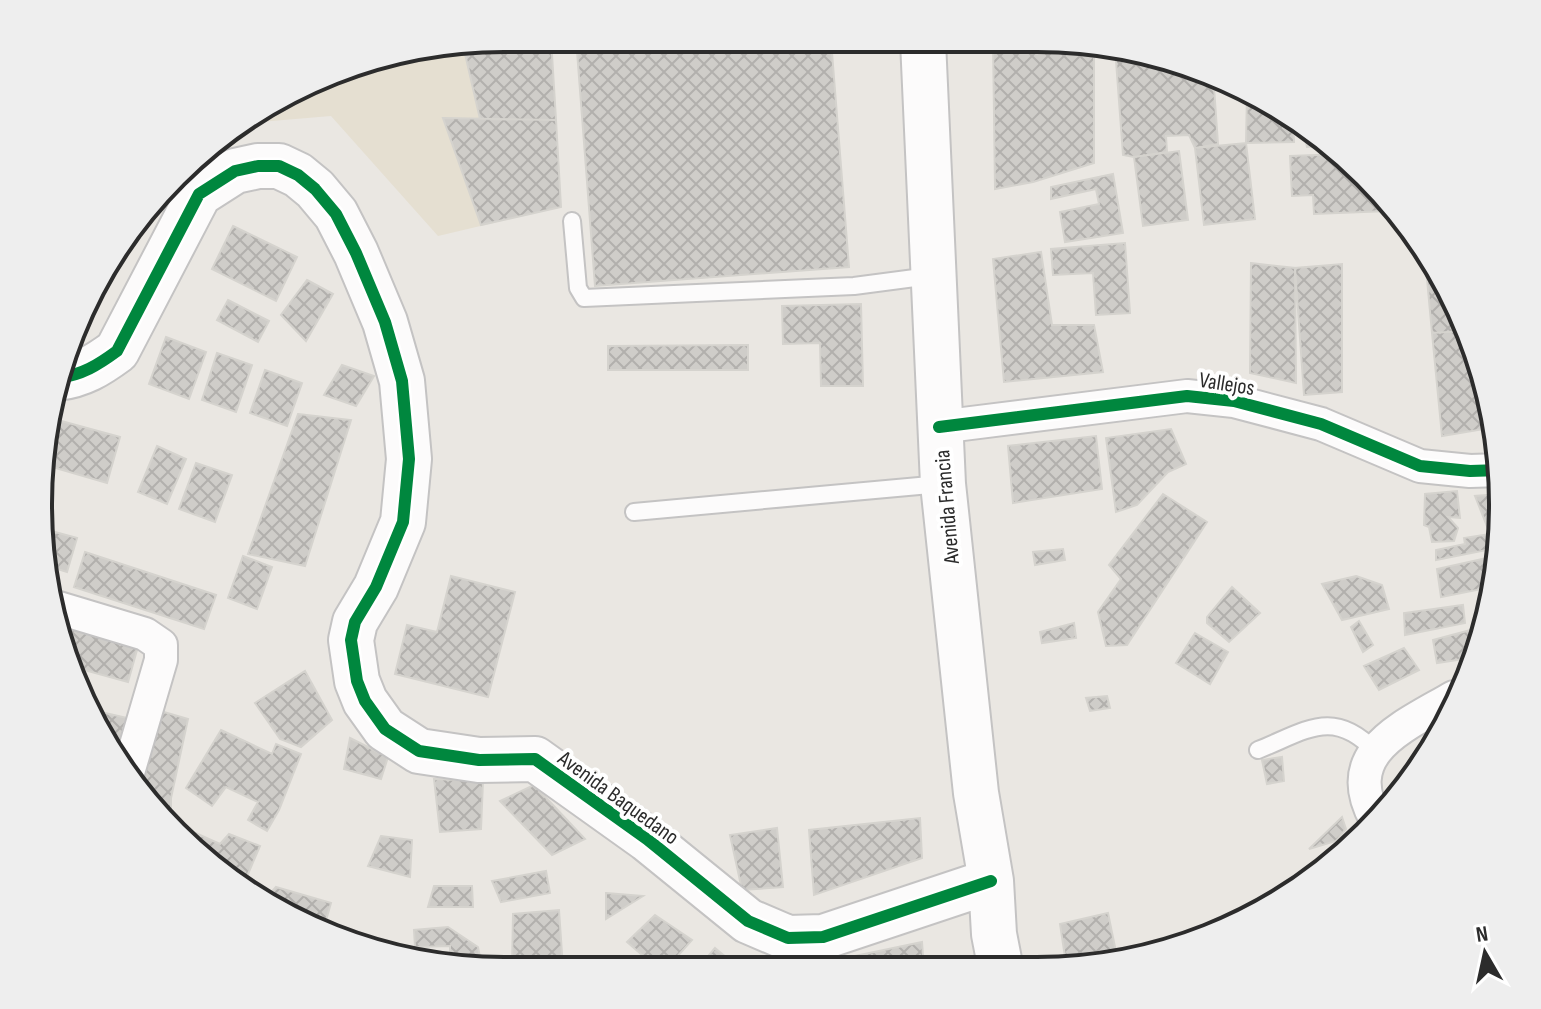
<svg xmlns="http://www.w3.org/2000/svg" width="1541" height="1009" viewBox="0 0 1541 1009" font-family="'Sofia Sans Condensed',sans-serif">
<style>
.education{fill:#e5dfd1}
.building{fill:url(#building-cross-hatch);stroke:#d5d3ce;stroke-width:2}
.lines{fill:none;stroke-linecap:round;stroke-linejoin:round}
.lane-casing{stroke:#c4c3c3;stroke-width:20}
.street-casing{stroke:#c4c3c3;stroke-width:36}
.secondary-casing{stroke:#c4c3c3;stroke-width:48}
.lane{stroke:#fcfbfb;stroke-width:16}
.street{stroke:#fcfbfb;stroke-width:32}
.secondary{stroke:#fcfbfb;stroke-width:44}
.cycleway-casing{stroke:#fff;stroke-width:17}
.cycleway{stroke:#00873e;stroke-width:12}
.labels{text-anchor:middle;stroke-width:8;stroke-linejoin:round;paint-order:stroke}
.street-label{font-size:22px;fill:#2c2c2c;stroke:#fff}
.rim{fill:none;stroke:#2c2c2c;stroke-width:4}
</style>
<defs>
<pattern id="building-cross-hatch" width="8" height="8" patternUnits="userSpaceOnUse" patternTransform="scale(2)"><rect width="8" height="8" fill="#cfcdc9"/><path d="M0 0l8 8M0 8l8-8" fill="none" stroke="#b2b0ad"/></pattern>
</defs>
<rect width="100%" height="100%" fill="#eae7e2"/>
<!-- education -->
<path class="education" d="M504,38H551L561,207L438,236L331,116L237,124L245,117L355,63Z"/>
<!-- building -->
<path class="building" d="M504,38H551L556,120L480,119L463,45Z
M576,38L831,40L849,267L595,286Z
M993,41L1094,42V163L1033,182L995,189Z
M1115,47L1213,73L1218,144L1195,148L1189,135L1166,136L1167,152L1134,157L1123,155Z
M1247,93L1293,122L1294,142L1246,143Z
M443,118L556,120L561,207L481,225Z
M1303,128L1331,145L1307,147Z
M1246,143L1255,219L1204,225L1195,148Z
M1179,151L1188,220L1143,226L1134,157Z
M1344,154L1348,159V174L1359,173L1387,211L1314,214L1313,195L1292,196L1290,156Z
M1113,174L1123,233L1065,242L1060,212L1099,204L1096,189L1051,199V187Z
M233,226L297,257L276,301L212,269Z
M1125,243L1130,313L1096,315L1093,273L1053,275L1051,249Z
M1041,252L1052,325H1094L1103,372L1004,382L993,259Z
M1251,263L1295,268L1296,383L1250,373Z
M1342,264V392L1304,395L1295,268Z
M1426,268H1432L1455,298L1464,331L1432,333Z
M307,280L333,294L306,341L281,315Z
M228,300L269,321L258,342L217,320Z
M861,304L863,386H821L820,343L783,344L782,306Z
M1464,331L1490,428L1442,436L1432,333Z
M166,337L206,352L189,399L149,384Z
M748,345V370H608V346Z
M217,353L252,365L236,412L202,400Z
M342,365L374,376L356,406L324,395Z
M265,370L302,383L287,426L250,413Z
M298,414L351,420L305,566L248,554Z
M50,418L54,419L42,464H41Z
M54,419L120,437L107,483L42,464Z
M1171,429L1186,464L1168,472L1137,505L1116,512L1106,438Z
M1096,436L1102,489L1013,503L1008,446Z
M157,446L186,459L167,504L138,492Z
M196,463L232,475L215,522L179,509Z
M1457,491L1460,518L1448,517L1458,528L1454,541L1432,542L1429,527L1424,525L1425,494Z
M1163,494L1207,522L1127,645L1106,646L1098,612L1121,579L1109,565Z
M1499,494L1492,549L1436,560V550L1465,544L1464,538L1490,534L1475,496Z
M44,529L77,538L67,572L48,566Z
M1063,549L1065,560L1035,565L1033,552Z
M85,552L216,595L204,629L74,587Z
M243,556L272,567L257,609L228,598Z
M1491,557L1487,588L1441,597L1437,569Z
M451,576L515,592L488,697L395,674L407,625L437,632Z
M1356,576L1382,585L1389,609L1342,620L1322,584Z
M1232,587L1260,613L1229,642L1207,623V617Z
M1463,605L1465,623L1405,635L1404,613Z
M53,619L139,643L128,682L73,667Z
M1359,621L1373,645L1363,652L1351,627Z
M1074,623L1076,638L1042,643L1040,632Z
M1482,627L1476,657L1437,663L1433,640Z
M1195,633L1228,652L1210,684L1176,663Z
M1404,648L1419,670L1379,690L1364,666Z
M305,671L332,720L301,747L280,739L255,703Z
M1107,696L1110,708L1090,711L1086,698Z
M92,710L127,718L114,757Z
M157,710L188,719L171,798V809L164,818L135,784Z
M221,730L272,754L276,744L301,754L279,810L267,831L248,820L258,802L226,787L212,806L186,788Z
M350,738L388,757L381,779L344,769Z
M1282,757L1284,781L1267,784L1262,760Z
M434,779L483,781L481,829L440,832Z
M534,785L585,839L552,855L500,801Z
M1342,817L1346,829L1336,841L1309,849Z
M920,818L922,858L814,895L809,830Z
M777,828L783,887L742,890L730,835Z
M191,831L220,844L229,834L260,846L248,874L237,882L197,856L185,842Z
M381,836L412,840L410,877L368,866Z
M546,871L550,893L501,902L492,881Z
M434,886H472L473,907H428Z
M276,887L331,903L323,931L299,923L264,900Z
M606,893L643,896L606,919Z
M559,910L563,968L512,967L513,914Z
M1108,913L1116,952L1090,964L1067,970L1060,924Z
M655,915L692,940L667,968H657L627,942Z
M448,927L478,947L482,967H450V946L415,947L414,930Z
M922,942L924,969H854L850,957Z
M715,948L739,968H698Z"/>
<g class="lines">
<!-- lane casing -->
<g class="lane-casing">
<path id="lane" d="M572,221L578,288L584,298L854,286L930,276
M634,512L941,484
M1258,750C1306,731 1333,707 1375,751"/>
</g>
<!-- street casing -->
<g class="street-casing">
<path id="street" d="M939,427L1187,396L1234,401L1321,424L1420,466L1470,471L1501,470
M52,606L145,634L161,645V660L127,776
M1376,820C1338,752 1403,727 1454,697"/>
</g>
<!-- secondary casing -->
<g class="secondary-casing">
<path id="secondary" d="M923,41L943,484L976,793L991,881L994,934L1001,970
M58,378C82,375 98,365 117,351L199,194L235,171L258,166H279L298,175L315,189L336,214L356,253L385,322L402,381L409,459L403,522L376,587L355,622L351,640L357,681L365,701L385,729L419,751L479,760L535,759L647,839L748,921L788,938L823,937L991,881"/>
</g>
<!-- lane -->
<use href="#lane" class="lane"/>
<!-- street -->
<use href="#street" class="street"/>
<!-- secondary -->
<use href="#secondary" class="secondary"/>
<!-- cycleway casing -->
<g class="cycleway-casing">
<path id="cycleway" d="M58,378C82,375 98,365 117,351L199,194L235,171L258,166H279L298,175L315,189L336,214L356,253L385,322L402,381L409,459L403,522L376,587L355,622L351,640L357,681L365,701L385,729L419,751L479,760L535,759L647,839L748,921L788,938L823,937L991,881
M939,427L1187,396L1234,401L1321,424L1420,466L1470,471L1501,470"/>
</g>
<!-- cycleway -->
<use href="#cycleway" class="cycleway"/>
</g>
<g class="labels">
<!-- street labels -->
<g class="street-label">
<text transform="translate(1227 383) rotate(9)" y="8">Vallejos</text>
<text transform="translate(946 507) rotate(-95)" y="8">Avenida Francia</text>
<text transform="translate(619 797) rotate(36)" y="8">Avenida Baquedano</text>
</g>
</g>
<!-- crop -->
<path d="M0 0H1541V1009H0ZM504 52H1037A452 452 0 0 1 1489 504V505A452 452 0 0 1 1037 957H504A452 452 0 0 1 52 505V504A452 452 0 0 1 504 52Z" fill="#eee" fill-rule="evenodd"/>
<path class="rim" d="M504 52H1037A452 452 0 0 1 1489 504V505A452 452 0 0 1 1037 957H504A452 452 0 0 1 52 505V504A452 452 0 0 1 504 52Z"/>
<!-- north arrow -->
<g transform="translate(1485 953) rotate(351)" stroke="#ffffff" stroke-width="6" paint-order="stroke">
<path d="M0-6L14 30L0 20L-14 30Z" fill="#2c2c2c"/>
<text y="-12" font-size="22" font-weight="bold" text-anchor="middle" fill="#2c2c2c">N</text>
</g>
</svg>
